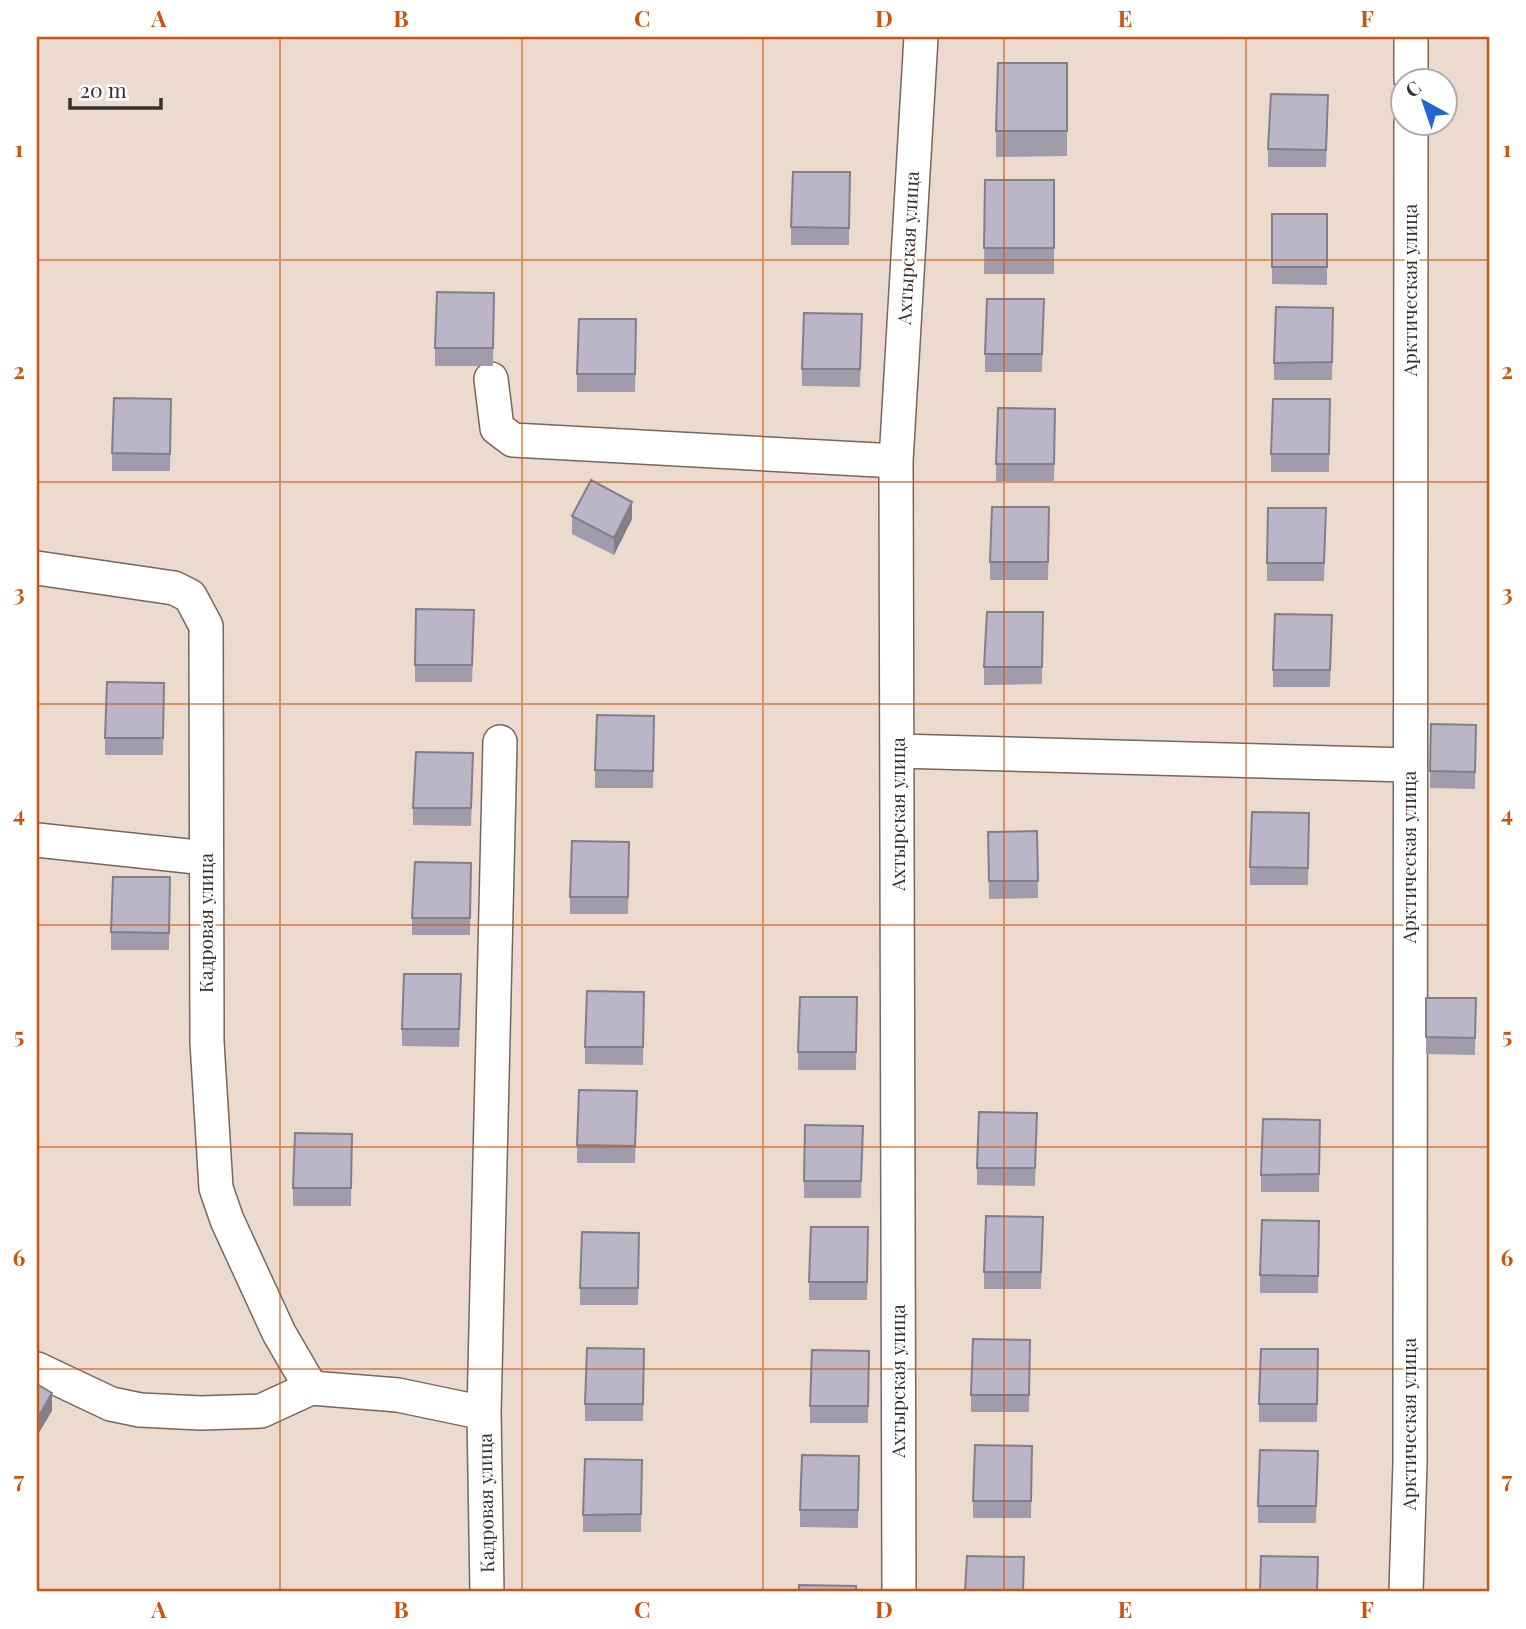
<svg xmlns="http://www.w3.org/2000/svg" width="1526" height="1629" viewBox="0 0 1526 1629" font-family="'Playfair Display',serif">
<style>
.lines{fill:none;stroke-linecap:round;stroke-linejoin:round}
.minor-casing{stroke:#76675c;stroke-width:36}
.minor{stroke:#fff;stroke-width:33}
.wall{fill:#a09cab}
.shaded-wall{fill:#827f8b}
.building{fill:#bab5c7;stroke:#827f8b;stroke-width:2}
.grid{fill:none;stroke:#cd5311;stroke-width:2;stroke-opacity:0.55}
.labels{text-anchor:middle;stroke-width:5;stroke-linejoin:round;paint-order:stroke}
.street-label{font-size:19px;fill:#37302c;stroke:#fff}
.neatline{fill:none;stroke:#cd5311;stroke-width:2.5}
.grid-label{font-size:23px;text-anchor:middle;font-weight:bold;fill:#cd5311}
</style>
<rect width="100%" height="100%" fill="#ecdacf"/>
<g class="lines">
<!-- minor casing -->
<g class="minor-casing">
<path id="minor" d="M1411,80V37
M491,379L497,428L513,440L896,461
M37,568L174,588L190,596L206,626L207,1042L216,1188L227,1220L279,1333L311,1388L398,1395L484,1413
M898,751L1409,765
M37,840L206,858
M37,1369L111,1404L140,1410L201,1413L261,1411L311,1388
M487,1592L484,1413L500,742
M899,1592L896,461L921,37
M1406,1592L1410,1463L1411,122"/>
</g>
<!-- minor -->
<use href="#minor" class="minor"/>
</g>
<!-- wall -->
<path class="wall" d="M998,37H1056V38H998Z
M1067,63V156L996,157V131Z
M1328,112L1326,167H1268V149Z
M850,172L849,245H791V227Z
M985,180H1054V274H984Z
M1272,214H1327V285L1272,284Z
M494,293L493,366H435V348Z
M1044,299L1042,372H985V354Z
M862,314L860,387L802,386V369Z
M1333,325L1332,380H1274V363Z
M636,337L635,392H577V374Z
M171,399L170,471H112V453Z
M1330,399L1329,472H1271V454Z
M1055,426L1054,481H996V464Z
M572,516L632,519L614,555L572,534Z
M1049,525L1048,580H990V562Z
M1326,526L1324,581H1267V563Z
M1043,612L1042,684L984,685V667Z
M474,627L472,682H415V665Z
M1332,632L1330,687H1273V670Z
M164,683L163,755H105V738Z
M654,716L653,788H595V770Z
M1431,724L1476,725L1475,789L1430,788Z
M473,771L471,826L413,825V808Z
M1309,813L1308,885H1250V867Z
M1037,831L1038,898L989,899L988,832Z
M629,859L628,914H570V897Z
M471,863L470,935H412V918Z
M170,877L169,950H111V932Z
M461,992L459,1047L402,1046V1029Z
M644,992L643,1065L585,1064V1047Z
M857,997L856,1070H798V1052Z
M1426,998H1476L1475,1055L1426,1054Z
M637,1091L635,1163H577V1145Z
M1037,1113L1035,1186L977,1185V1168Z
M1320,1120L1319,1192H1261V1175Z
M863,1126L861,1198H804V1181Z
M352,1134L351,1206H293V1188Z
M1043,1217L1041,1289H984V1272Z
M639,1233L638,1305H580V1288Z
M1319,1238L1318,1293H1260V1275Z
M868,1245L867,1300H809V1282Z
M1318,1349L1317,1422H1259V1404Z
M869,1351L868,1423H810V1406Z
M1030,1357L1029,1412H971V1395Z
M644,1366L643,1421H585V1404Z
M1032,1446L1031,1518H973V1501Z
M1318,1451L1316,1523H1258V1506Z
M859,1456L858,1528L800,1527V1510Z
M642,1477L641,1532H583V1515Z"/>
<!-- shaded-wall -->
<path class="shaded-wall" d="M632,502V519L614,555V538Z
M52,1393V1411L37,1436V1419Z"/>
<!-- building -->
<path class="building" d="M998,63H1067V131H996Z
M1271,94L1328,95L1326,150L1268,149Z
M793,172H850L849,228L791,227Z
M985,180H1054V248H984Z
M1272,214H1327V267H1272Z
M437,292L494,293L493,348H435Z
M987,299H1044L1042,354H985Z
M1276,307L1333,308L1332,362L1274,363Z
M804,313L862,314L860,369H802Z
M579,319H636L635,374H577Z
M114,398L171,399L170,454L112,453Z
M1273,399H1330L1329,454H1271Z
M998,408L1055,409L1054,464H996Z
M591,480L632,502L614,538L572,516Z
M992,507H1049L1048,562H990Z
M1268,508H1326L1324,563H1267Z
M416,609L474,610L472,665H415Z
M987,612H1043L1042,667H984Z
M1275,614L1332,615L1330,670H1273Z
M107,682L164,683L163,738H105Z
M597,715L654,716L653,771L595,770Z
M1431,724L1476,725L1475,772L1430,771Z
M416,752L473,753L471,808H413Z
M1252,812L1309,813L1308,868L1250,867Z
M1037,831L1038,881H989L988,832Z
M572,841L629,842L628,897H570Z
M415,862L471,863L470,918H412Z
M113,877H170L169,933L111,932Z
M404,974H461L459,1029H402Z
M587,991L644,992L643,1047H585Z
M800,997H857L856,1052H798Z
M1426,998H1476L1475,1038L1426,1037Z
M579,1090L637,1091L635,1146L577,1145Z
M979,1112L1037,1113L1035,1168H977Z
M1263,1119L1320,1120L1319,1174L1261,1175Z
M805,1125L863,1126L861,1181H804Z
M295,1133L352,1134L351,1188H293Z
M986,1216L1043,1217L1041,1272H984Z
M1262,1220L1319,1221L1318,1276L1260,1275Z
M811,1227H868L867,1282H809Z
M582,1232L639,1233L638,1288H580Z
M973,1339L1030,1340L1029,1395H971Z
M587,1348L644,1349L643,1404H585Z
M1261,1349H1318L1317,1404H1259Z
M812,1350L869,1351L868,1406H810Z
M37,1384L52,1393L37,1419Z
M975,1445L1032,1446L1031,1501H973Z
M1260,1450L1318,1451L1316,1506H1258Z
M802,1455L859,1456L858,1510H800Z
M585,1459L642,1460L641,1514L583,1515Z
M967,1556L1024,1557L1023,1592H965Z
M1261,1556L1318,1557L1317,1592H1260Z
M799,1585L856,1586V1592H799Z"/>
<!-- grid -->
<path class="grid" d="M280,37V1592M522,37V1592M763,37V1592M1004,37V1592M1246,37V1592M37,260H1489M37,482H1489M37,704H1489M37,925H1489M37,1147H1489M37,1369H1489"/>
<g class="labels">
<!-- street labels -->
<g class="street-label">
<text transform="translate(908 248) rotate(-87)" y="7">Ахтырская улица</text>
<text transform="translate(1410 290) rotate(-90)" y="7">Арктическая улица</text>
<text transform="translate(898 814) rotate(-90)" y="7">Ахтырская улица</text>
<text transform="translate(1409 857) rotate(-90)" y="7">Арктическая улица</text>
<text transform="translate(206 923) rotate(-90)" y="7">Кадровая улица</text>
<text transform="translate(898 1381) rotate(-90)" y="7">Ахтырская улица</text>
<text transform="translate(1409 1424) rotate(-90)" y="7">Арктическая улица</text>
<text transform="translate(486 1503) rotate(-91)" y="7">Кадровая улица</text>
</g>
</g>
<!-- border -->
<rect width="1526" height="1629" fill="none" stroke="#ffffff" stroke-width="77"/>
<!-- north arrow -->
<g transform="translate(1424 102) rotate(320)"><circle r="33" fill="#ffffff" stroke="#afacab" stroke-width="2"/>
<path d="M0-5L12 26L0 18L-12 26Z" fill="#2166d2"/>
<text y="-10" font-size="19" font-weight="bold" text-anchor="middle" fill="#37302c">С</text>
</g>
<!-- scale -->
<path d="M70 98v10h91v-10" fill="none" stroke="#37302c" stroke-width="3.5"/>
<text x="80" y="98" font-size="21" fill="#37302c" stroke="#ffffff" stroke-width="5" paint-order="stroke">20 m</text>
<rect x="38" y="38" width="1450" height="1552" class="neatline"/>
<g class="grid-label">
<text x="159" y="27">A</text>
<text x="401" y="27">B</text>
<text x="642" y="27">C</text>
<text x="884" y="27">D</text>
<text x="1125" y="27">E</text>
<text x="1367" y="27">F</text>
<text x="19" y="157">1</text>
<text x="1507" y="157">1</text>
<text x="19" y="379">2</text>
<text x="1507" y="379">2</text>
<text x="19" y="601">3</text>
<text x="1507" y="601">3</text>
<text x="19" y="822">4</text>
<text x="1507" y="822">4</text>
<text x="19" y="1044">5</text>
<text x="1507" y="1044">5</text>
<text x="19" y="1266">6</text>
<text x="1507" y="1266">6</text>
<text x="19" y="1488">7</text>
<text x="1507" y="1488">7</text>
<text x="159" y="1618">A</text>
<text x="401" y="1618">B</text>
<text x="642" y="1618">C</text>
<text x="884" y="1618">D</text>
<text x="1125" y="1618">E</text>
<text x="1367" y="1618">F</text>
</g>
</svg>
